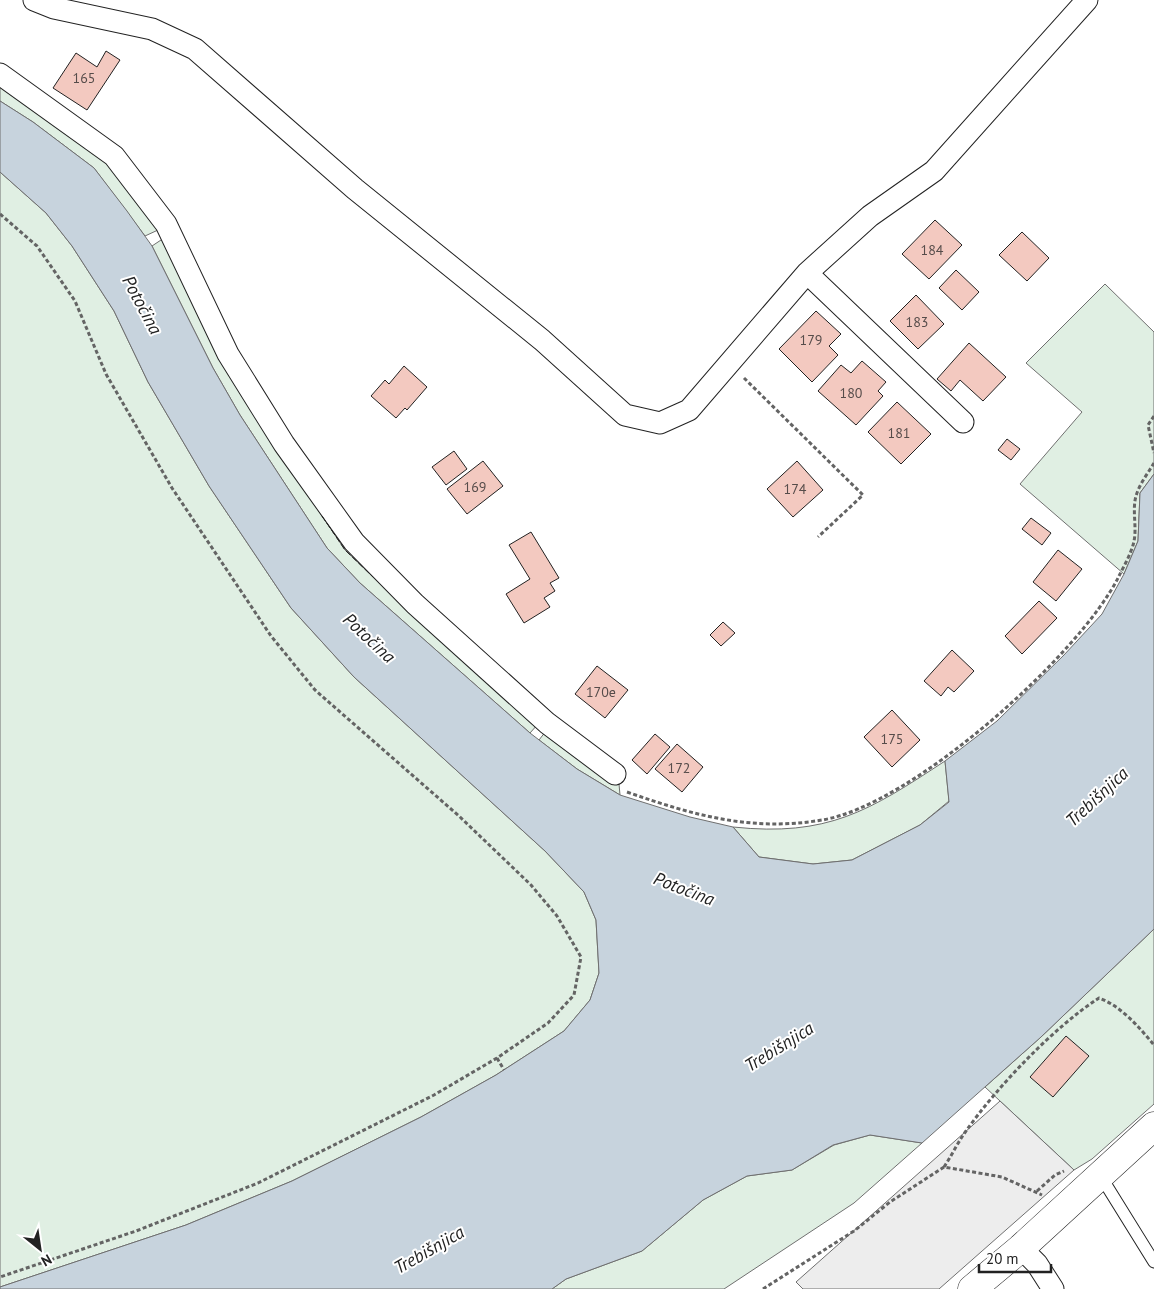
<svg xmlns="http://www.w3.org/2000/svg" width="1154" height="1289" viewBox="0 0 1154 1289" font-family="'PT Sans',sans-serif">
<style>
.green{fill:#e0efe3;stroke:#6f6f6f}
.parking{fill:#ededed;stroke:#6f6f6f}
.water{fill:#c7d3dd;stroke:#6f6f6f}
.building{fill:#f3c9c0;stroke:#222}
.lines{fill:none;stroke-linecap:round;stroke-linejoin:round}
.lane-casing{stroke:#222;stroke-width:13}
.street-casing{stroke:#222;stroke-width:23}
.primary-casing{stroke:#222;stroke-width:29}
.path{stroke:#646464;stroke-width:3;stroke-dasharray:4 2.5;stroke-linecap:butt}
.lane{stroke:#fff;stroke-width:11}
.street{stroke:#fff;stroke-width:21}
.primary{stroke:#fff;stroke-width:28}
.fence{stroke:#222;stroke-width:1;stroke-dasharray:6 2.5;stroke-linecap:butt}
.labels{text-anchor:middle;stroke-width:4;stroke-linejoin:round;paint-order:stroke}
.number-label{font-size:14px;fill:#564c4a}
.water-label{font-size:18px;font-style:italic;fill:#222;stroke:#fff}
</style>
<rect width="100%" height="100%" fill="#fff"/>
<!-- green -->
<path class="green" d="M0,85L108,163L158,230L145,236L94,168L33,122L0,101Z
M0,172L46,213L72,246L114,311L148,382L209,486L291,608L354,677L545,851L584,892L596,920L599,973L590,1000L564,1031L496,1075L421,1117L292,1181L186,1225L0,1287Z
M164,238L277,449L345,550L408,610L538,724L530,733L360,583L327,548L240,415L213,368L152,246Z
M1105,284L1154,332V474L1140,493L1138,541L1124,574L1020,484L1082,412L1026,363Z
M546,731L584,762L619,784L620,795L577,769L539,740Z
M945,761L949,801L920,825L852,860L813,864L759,857L733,827C828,837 869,811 945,761Z
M1154,929V1104L1092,1159L1074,1170L985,1087L1041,1037Z
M870,1135L922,1143L854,1203L724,1289H552L566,1279L642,1251L703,1200L747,1176L792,1170L834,1145Z"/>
<!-- parking -->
<path class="parking" d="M1000,1101L1074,1170L939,1289H803L796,1282Z"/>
<!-- water -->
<path class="water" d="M0,101L33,122L94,168L127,211L152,246L213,368L240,415L327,548L360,583L530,733L577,769L620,795L690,817L733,827L759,857L813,864L852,860L920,825L949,802L945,761L997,721L1064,655L1102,614L1124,574L1138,541L1140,493L1154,474V929L1041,1037L922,1143L870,1135L833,1145L792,1170L747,1176L703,1200L642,1251L566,1279L552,1289H0V1287L186,1225L292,1181L421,1117L496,1075L564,1031L590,1000L599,973L596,920L584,892L545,851L354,677L291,608L209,486L148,382L114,311L72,246L46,213L0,172Z"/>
<!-- building -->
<path class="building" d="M106,51L120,60L87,110L53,88L76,53L97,67Z
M935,220L962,245L929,279L902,254Z
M1022,232L1049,258L1027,281L999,255Z
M956,270L979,292L962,310L939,288Z
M916,295L944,324L918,349L890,321Z
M816,311L841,334L829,346L838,355L812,382L779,349Z
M969,343L1006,377L983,401L960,380L951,391L937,379Z
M862,361L886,382L878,391L883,396L856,425L818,391L841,365L851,373Z
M404,366L427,387L407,410L405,408L396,418L371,396L385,380L389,384Z
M897,402L931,434L901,464L868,432Z
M1007,439L1020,449L1011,460L998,450Z
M454,451L467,469L446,485L432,467Z
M483,461L503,486L467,514L447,489Z
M797,461L823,490L793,517L767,489Z
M1031,518L1051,533L1042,545L1022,529Z
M531,532L559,578L550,583L555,591L544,598L550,607L524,623L506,594L530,579L509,545Z
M1058,550L1082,569L1056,601L1033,582Z
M1039,601L1057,618L1022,654L1005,636Z
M723,622L735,633L721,646L710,635Z
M952,650L974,671L954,692L948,687L941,696L924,681Z
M597,666L628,690L605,718L575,694Z
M892,710L920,740L892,767L864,737Z
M655,734L670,747L647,774L632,760Z
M677,744L703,767L682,792L655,769Z
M1066,1036L1089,1056L1053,1097L1030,1077Z"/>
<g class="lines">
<!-- lane casing -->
<g class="lane-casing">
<path id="lane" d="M1100,1175L1154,1262"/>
</g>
<!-- street casing -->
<g class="street-casing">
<path id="street" d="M34,0L54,8L152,29L195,49L355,189L542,340L625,415L660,423L689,410L807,273L870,216L934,171L1087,0
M0,74L114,156L166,224L228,354L284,444L354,542L415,604L547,723L615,774
M807,273L963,422
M1021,1248L1037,1264L1053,1289"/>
</g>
<!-- primary casing -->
<g class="primary-casing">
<path id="primary" d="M972,1289L1021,1248L1154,1126"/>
</g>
<!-- path -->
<path class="path" d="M0,214L37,246L75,301L106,374L172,488L271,636L315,690L459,816L531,885L557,916L581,957L574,995L548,1023L497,1058L434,1095L258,1183L136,1231L0,1277
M744,378L863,495L818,537
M1154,416L1148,425L1154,453
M627,792C693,815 751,832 822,820C911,806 1080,655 1119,576C1124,566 1132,552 1134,541C1137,527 1132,510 1136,496C1139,485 1148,473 1154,463
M497,1058L504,1070
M944,1167C952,1155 958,1142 966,1131C997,1087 1054,1027 1099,998C1121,1006 1139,1027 1154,1045
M1037,1191L1055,1175L1064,1171
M763,1289L854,1231L890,1202L944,1167L1002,1177L1042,1195"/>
<!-- lane -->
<use href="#lane" class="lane"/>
<!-- street -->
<use href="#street" class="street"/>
<!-- primary -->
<use href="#primary" class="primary"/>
<!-- fence -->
<path class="fence" d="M322,516L345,550L373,577"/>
</g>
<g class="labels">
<!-- number labels -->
<g class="number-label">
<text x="84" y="83">165</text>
<text x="932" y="255">184</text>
<text x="917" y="327">183</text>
<text x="811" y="345">179</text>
<text x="851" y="398">180</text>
<text x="899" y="438">181</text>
<text x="475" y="492">169</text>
<text x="795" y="494">174</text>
<text x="601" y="697">170e</text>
<text x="892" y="744">175</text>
<text x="679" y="773">172</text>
</g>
<!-- water labels -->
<g class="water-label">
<text transform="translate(142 305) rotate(62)" y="6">Potočina</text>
<text transform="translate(369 638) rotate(43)" y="6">Potočina</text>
<text transform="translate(1097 797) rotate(-43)" y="6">Trebišnjica</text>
<text transform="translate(684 889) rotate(21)" y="6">Potočina</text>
<text transform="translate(779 1047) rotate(-32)" y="6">Trebišnjica</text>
<text transform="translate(429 1250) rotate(-30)" y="6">Trebišnjica</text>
</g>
</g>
<!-- north arrow -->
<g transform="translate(40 1249) rotate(150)" stroke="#ffffff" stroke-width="4" paint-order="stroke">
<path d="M0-4L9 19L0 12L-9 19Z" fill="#222222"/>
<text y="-8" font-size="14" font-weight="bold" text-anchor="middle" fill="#222222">N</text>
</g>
<!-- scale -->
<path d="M979 1264v8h72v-8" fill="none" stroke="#222222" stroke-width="2.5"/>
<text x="986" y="1264" font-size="15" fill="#222222" stroke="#ffffff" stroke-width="4" paint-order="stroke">20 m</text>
</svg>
